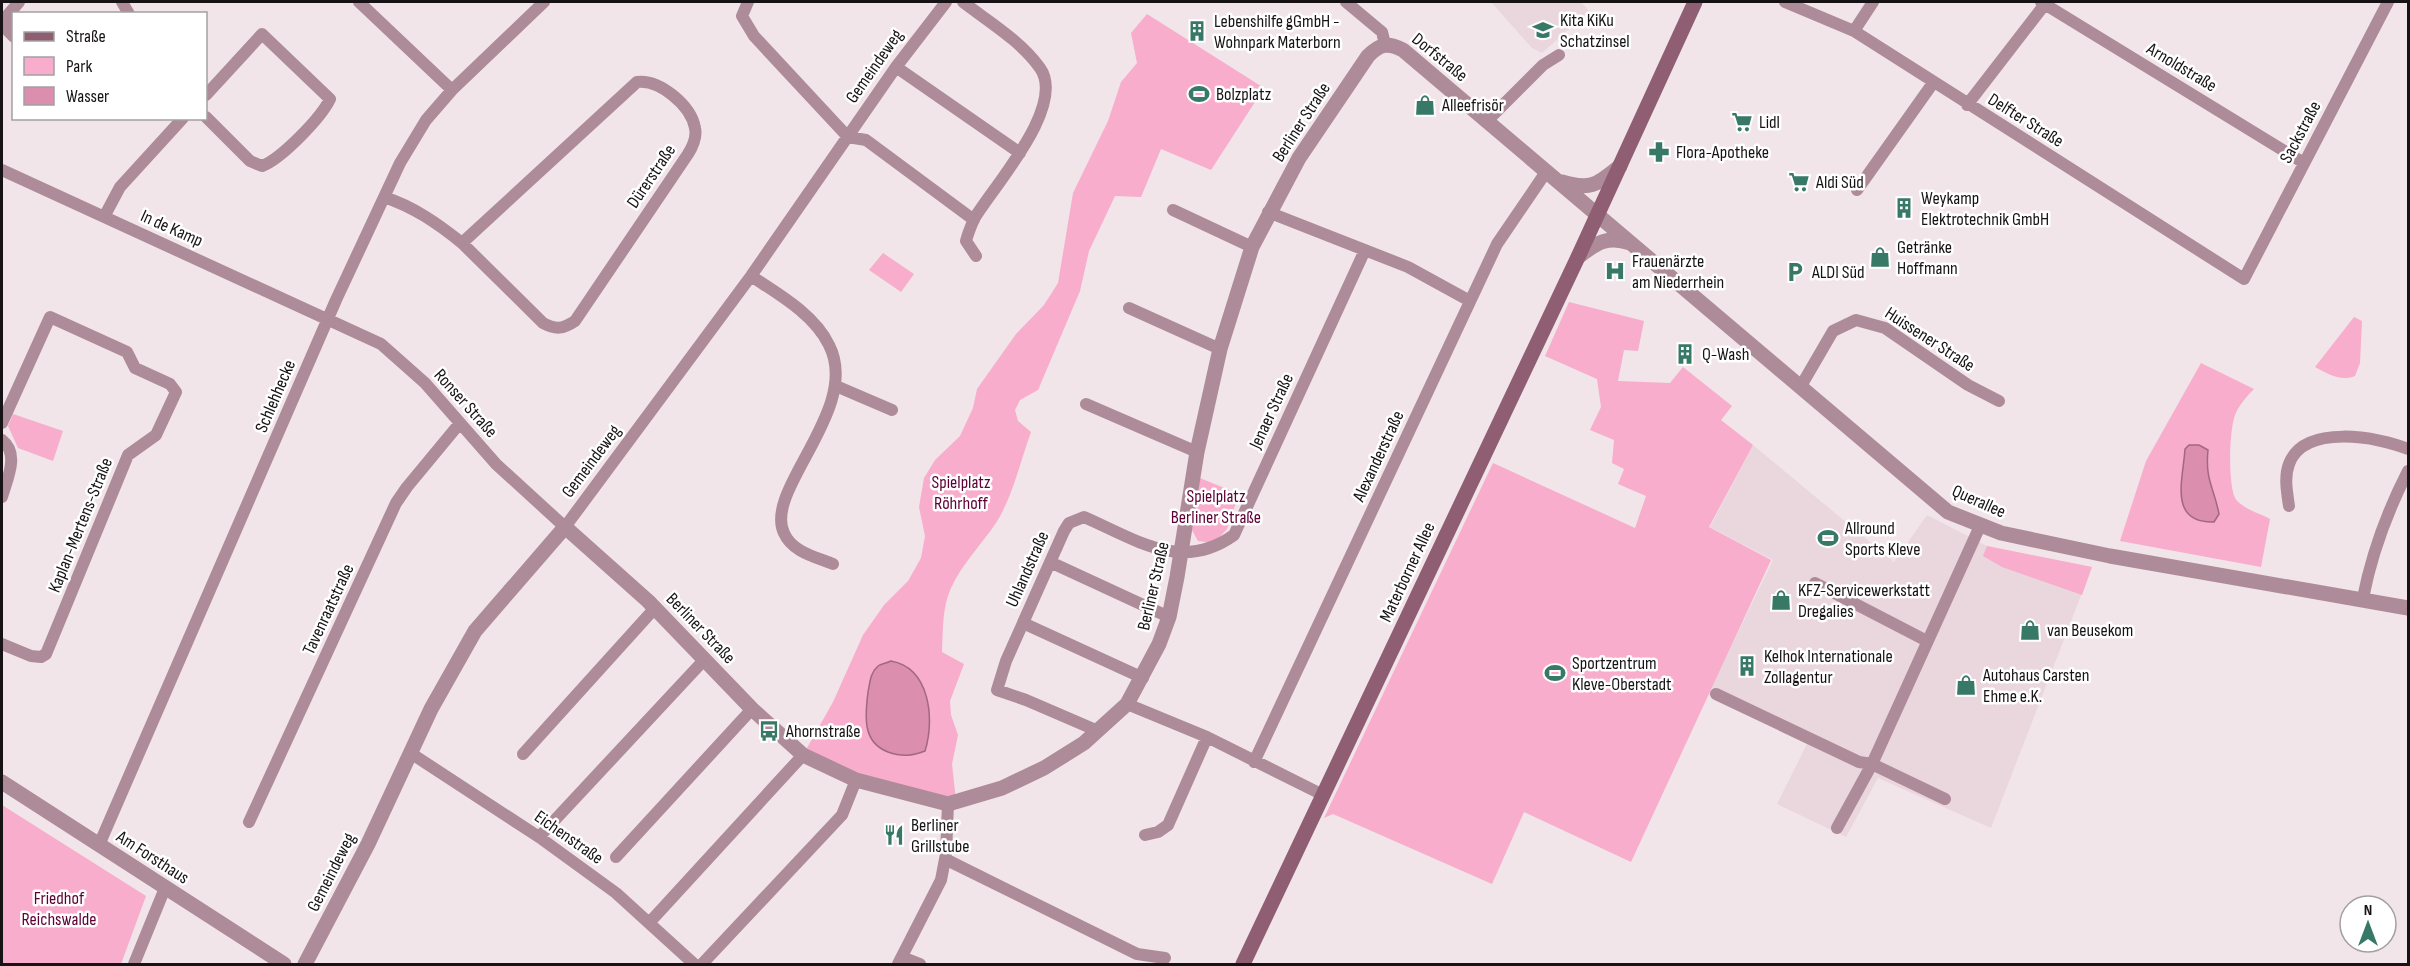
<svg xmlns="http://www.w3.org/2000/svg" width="2410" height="966" viewBox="0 0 2410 966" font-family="'Sofia Sans Condensed',sans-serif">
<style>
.built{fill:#ead6dd}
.green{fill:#f7adcb}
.water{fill:#db8ead;stroke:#a0697f;stroke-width:1.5}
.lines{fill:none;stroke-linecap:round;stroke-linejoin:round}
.minor{stroke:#ae8b98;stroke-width:12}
.tertiary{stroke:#ae8b98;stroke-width:15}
.secondary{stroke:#8f5e72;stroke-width:15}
.labels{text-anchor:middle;stroke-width:5;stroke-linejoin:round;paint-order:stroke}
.poi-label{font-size:18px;fill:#171315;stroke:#fff;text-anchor:start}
.street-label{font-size:18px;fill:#171315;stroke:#fff}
.park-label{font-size:18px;fill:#5d0035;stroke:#fff}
</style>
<rect width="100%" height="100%" fill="#f1e5e9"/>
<!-- built -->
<path class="built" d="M1491,2H1581L1589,11L1542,53L1532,48Z
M1753,445L1894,562L1927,515L1987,546L2092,567L1991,828L1878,778L1846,837L1777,804L1807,744L1708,694L1773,560L1710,527Z"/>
<!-- green -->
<path class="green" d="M1147,14L1264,88L1211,170L1161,149L1141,197L1115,196L1089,251L1080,291L1038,390L1020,400L1015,410L1018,421L1031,432C1020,462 1013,496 996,523C981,545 962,564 951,588C942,607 943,632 942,652L964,664L950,701L951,715L958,735L952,764L956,801L948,804L803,755L833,702L863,635L884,605L908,581L921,558L925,536L919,507L924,478L935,460L960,436L973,408L977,389L1016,334L1044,305L1058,283L1073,193L1108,121L1121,82L1137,63L1131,33Z
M883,253L914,274L901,292L869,270Z
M1569,302L1644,321L1638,351L1624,350L1618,381L1670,383L1683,367L1732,406L1721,420L1753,445L1709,527L1771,560L1631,862L1524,812L1492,884L1333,814L1324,818L1493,463L1635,528L1646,496L1618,484L1624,469L1612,463L1614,440L1590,430L1601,407L1597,379L1545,356Z
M2354,317L2362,321L2360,363L2355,376C2341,382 2328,374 2315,367Z
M2201,363L2254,389C2247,396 2239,405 2235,415C2229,431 2228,483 2235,498C2241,508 2261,514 2270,519L2261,567L2120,541L2146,461Z
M13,414L63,431L53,461L18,448L8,426Z
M1200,478L1239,494L1227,529L1214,543L1198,541L1192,530Z
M1987,546L2092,567L2082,595L2002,567L1983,556Z
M2,805L146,896L121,964H2Z"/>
<!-- water -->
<path class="water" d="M2189,445H2199L2208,450C2205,481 2214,487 2219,514L2214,522C2168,523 2183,480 2185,449Z
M891,661C930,668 935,719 925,751C912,756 902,757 888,752C862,742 865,716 868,692C870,683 870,673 878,666C881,664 887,663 891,661Z"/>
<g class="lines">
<!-- minor -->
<path class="minor" d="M122,2L129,14
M359,2L452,90
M748,2L742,16L754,36L848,137L866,140L974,220
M963,2C989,22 1021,41 1040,68C1067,106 993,187 974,219C971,226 968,233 966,241L976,256
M1346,2L1382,32L1385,44
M1785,2L1854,31L2244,279L2388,2
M2041,2L2304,163
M1854,31L1873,2
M14,37L8,31L6,17L19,2
M896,67L1020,153
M206,95L262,34L330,99C321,118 281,159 262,166L250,161L206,117
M1967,105L2045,4
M1486,122L1543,65L1559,55
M2,170L381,344L425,383L496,464L565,527L751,276L896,67L946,2
M1857,190L1933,83
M384,197C414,207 437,223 462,243L637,82C659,79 691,105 695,128C697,137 693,146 688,154L575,321C563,329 556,330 543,323L462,243
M1173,210L1252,247
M1268,212L1408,267L1470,301
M104,217L120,187L183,118
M751,276C778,294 814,314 829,345C862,409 763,490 784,533C792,552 816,557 833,564
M1129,308L1220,349
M836,386L892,410
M1801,386L1833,331L1856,320L1885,328L1968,385L1999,401
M1086,404L1197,452
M2,423L50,317L127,352L135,368L170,384L176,392L156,435L128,455L46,654L41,657L31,656L2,644
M2,440C20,454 7,479 2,497
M2289,506C2287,492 2284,477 2289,464C2304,423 2379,437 2408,449
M1050,562L1169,617
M1815,583L1927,641
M2363,598C2372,552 2387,512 2408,471
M1023,623L1143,678
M1716,694L1859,762L1872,764L1945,799
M1127,704L1207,737L1323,795
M1098,731L1026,700L997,690L1006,661L1064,531L1069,523L1084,517C1135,539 1181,573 1234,535L1365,250
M412,754L539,837L616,893L694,964
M523,754L655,608
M1254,762L1497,244L1546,172
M249,822L396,503L407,487L460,423
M1837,828L1872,764L1980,526
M1145,835L1158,832L1168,825L1207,737
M539,837L705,659
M99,845L336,300L400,163L426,120L452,90L544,2
M616,857L752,709
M945,859L1137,954L1165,958
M649,923L803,755
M902,957L920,964
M134,964L165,888
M702,964L842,815L856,780
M898,964L941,880L946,854L948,804"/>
<!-- tertiary -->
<path class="tertiary" d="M1562,182C1591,191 1598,184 1620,166
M1578,257C1596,243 1608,235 1630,243
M2,782L284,964
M305,964L368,844L431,709L475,631L565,527L648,601L752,709L803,755L856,780L948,804L1002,788L1044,768L1084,743L1127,704L1159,644L1169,617L1177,577L1197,452L1220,349L1252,247L1299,158L1368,56C1380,44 1388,42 1403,50L1948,512L2001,533L2110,556L2408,608"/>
<!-- secondary -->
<path class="secondary" d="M1243,964L1578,257L1695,2"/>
</g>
<!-- icons -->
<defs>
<g id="school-bare" transform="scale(1.62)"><path d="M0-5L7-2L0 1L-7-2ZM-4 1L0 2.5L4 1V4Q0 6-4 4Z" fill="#387867" stroke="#fff" stroke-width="2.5" paint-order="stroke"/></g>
<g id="building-bare" transform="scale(1.62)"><path d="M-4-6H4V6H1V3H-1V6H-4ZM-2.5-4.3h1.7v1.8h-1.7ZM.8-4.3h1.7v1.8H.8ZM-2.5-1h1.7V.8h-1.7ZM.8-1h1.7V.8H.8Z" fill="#387867" stroke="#fff" stroke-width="2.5" paint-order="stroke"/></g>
<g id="stadium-bare" transform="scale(1.62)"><path d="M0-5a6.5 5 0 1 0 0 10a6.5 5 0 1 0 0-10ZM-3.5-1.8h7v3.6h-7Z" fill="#387867" stroke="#fff" stroke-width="2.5" paint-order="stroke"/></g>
<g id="shop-bare" transform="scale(1.62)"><path d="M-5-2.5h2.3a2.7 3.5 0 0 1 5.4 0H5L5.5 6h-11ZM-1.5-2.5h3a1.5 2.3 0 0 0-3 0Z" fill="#387867" stroke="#fff" stroke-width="2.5" paint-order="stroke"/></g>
<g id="supermarket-bare" transform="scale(1.62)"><path d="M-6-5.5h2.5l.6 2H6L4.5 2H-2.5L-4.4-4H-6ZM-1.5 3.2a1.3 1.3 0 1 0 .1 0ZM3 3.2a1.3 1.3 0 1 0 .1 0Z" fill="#387867" stroke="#fff" stroke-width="2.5" paint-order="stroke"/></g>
<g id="pharmacy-bare" transform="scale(1.62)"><path d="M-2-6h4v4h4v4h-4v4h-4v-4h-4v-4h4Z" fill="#387867" stroke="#fff" stroke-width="2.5" paint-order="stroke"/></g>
<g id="hospital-bare" transform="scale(1.62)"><path d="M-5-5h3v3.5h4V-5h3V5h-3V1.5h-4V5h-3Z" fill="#387867" stroke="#fff" stroke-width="2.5" paint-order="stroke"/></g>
<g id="parking-bare" transform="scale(1.62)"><path d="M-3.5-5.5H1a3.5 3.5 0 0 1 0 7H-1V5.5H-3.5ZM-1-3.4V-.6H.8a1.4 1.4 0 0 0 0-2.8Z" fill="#387867" stroke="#fff" stroke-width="2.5" paint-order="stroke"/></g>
<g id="bus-bare" transform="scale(1.62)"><path d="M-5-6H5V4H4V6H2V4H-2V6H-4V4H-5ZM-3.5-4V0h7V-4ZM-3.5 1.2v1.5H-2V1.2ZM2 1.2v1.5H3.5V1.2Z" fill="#387867" stroke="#fff" stroke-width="2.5" paint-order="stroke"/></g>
<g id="restaurant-bare" transform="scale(1.62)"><path d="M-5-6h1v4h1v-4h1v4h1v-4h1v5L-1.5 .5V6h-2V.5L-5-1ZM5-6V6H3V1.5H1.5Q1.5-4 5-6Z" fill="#387867" stroke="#fff" stroke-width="2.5" paint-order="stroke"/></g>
</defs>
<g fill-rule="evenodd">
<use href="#school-bare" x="1543" y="30"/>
<use href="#building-bare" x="1197" y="31"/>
<use href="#stadium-bare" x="1199" y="94"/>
<use href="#shop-bare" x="1425" y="105"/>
<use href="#supermarket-bare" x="1742" y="122"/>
<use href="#pharmacy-bare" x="1659" y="152"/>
<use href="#supermarket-bare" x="1799" y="182"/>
<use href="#building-bare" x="1904" y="208"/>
<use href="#shop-bare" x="1880" y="257"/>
<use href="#hospital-bare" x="1615" y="271"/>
<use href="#parking-bare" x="1795" y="272"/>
<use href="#building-bare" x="1685" y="354"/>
<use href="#stadium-bare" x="1828" y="538"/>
<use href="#shop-bare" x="1781" y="600"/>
<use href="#shop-bare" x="2030" y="630"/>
<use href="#building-bare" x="1747" y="666"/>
<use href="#stadium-bare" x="1555" y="673"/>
<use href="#shop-bare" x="1966" y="685"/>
<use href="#bus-bare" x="769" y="731"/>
<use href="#restaurant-bare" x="894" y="835"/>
</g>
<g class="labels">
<!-- poi labels -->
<g class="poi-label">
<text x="1560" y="26">Kita KiKu<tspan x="1560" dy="21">Schatzinsel</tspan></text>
<text x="1214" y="27">Lebenshilfe gGmbH -<tspan x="1214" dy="21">Wohnpark Materborn</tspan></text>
<text x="1216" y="100">Bolzplatz</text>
<text x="1442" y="111">Alleefrisör</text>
<text x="1759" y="128">Lidl</text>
<text x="1676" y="158">Flora-Apotheke</text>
<text x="1816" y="188">Aldi Süd</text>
<text x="1921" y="204">Weykamp<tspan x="1921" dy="21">Elektrotechnik GmbH</tspan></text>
<text x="1897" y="253">Getränke<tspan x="1897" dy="21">Hoffmann</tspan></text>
<text x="1632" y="267">Frauenärzte<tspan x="1632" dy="21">am Niederrhein</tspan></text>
<text x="1812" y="278">ALDI Süd</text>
<text x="1702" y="360">Q-Wash</text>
<text x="1845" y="534">Allround<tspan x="1845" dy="21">Sports Kleve</tspan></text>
<text x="1798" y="596">KFZ-Servicewerkstatt<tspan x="1798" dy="21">Dregalies</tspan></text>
<text x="2047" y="636">van Beusekom</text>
<text x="1764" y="662">Kelhok Internationale<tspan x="1764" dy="21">Zollagentur</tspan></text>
<text x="1572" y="669">Sportzentrum<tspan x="1572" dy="21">Kleve-Oberstadt</tspan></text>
<text x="1983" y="681">Autohaus Carsten<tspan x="1983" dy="21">Ehme e.K.</tspan></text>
<text x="786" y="737">Ahornstraße</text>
<text x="911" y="831">Berliner<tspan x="911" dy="21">Grillstube</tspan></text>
</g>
<!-- street labels -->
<g class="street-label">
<text transform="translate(1440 57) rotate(39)" y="6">Dorfstraße</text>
<text transform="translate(874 66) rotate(-55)" y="6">Gemeindeweg</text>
<text transform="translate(2182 67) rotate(31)" y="6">Arnoldstraße</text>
<text transform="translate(2026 120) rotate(32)" y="6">Delfter Straße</text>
<text transform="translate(1301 122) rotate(-57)" y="6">Berliner Straße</text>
<text transform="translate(2300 132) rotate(-62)" y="6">Sackstraße</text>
<text transform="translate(651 176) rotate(-56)" y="6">Dürerstraße</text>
<text transform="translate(172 228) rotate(24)" y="6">In de Kamp</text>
<text transform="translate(1930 339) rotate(33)" y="6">Huissener Straße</text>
<text transform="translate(275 396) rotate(-67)" y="6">Schlehhecke</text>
<text transform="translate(466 403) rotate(48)" y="6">Ronser Straße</text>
<text transform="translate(1271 411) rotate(-65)" y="6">Jenaer Straße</text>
<text transform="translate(1378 456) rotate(-65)" y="6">Alexanderstraße</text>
<text transform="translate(591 461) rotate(-53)" y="6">Gemeindeweg</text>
<text transform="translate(1979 501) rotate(24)" y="6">Querallee</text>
<text transform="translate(80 525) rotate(-68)" y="6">Kaplan-Mertens-Straße</text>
<text transform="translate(1027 569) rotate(-66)" y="6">Uhlandstraße</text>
<text transform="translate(1407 572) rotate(-65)" y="6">Materborner Allee</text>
<text transform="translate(1153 586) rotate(-77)" y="6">Berliner Straße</text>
<text transform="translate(328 609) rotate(-65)" y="6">Tavenraatstraße</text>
<text transform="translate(701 628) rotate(46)" y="6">Berliner Straße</text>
<text transform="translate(569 837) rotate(35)" y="6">Eichenstraße</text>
<text transform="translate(153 857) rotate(33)" y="6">Am Forsthaus</text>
<text transform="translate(331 872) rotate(-63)" y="6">Gemeindeweg</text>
</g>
<!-- park labels -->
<g class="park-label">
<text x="961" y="488">Spielplatz<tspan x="961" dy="21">Röhrhoff</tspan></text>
<text x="1216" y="502">Spielplatz<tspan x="1216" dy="21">Berliner Straße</tspan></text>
<text x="59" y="904">Friedhof<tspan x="59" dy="21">Reichswalde</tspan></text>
</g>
</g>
<!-- border -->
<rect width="2410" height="966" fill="none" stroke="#171315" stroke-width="6"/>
<!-- legend -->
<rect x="12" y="12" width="195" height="108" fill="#ffffff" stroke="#a2a1a1" stroke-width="1.5"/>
<rect x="24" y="32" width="30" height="9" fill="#8f5e72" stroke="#a2a1a1" stroke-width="1.5"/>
<text x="66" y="42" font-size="18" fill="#171315">Straße</text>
<rect x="24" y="57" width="30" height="18" fill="#f7adcb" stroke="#a2a1a1" stroke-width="1.5"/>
<text x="66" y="72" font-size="18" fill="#171315">Park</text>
<rect x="24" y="87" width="30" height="18" fill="#db8ead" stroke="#a2a1a1" stroke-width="1.5"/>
<text x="66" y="102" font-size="18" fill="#171315">Wasser</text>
<!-- north arrow -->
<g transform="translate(2368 924)"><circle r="28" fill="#ffffff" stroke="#a2a1a1" stroke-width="1.5"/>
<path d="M0-4.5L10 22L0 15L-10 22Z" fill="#387867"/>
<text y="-9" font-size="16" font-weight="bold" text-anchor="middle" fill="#171315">N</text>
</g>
</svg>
